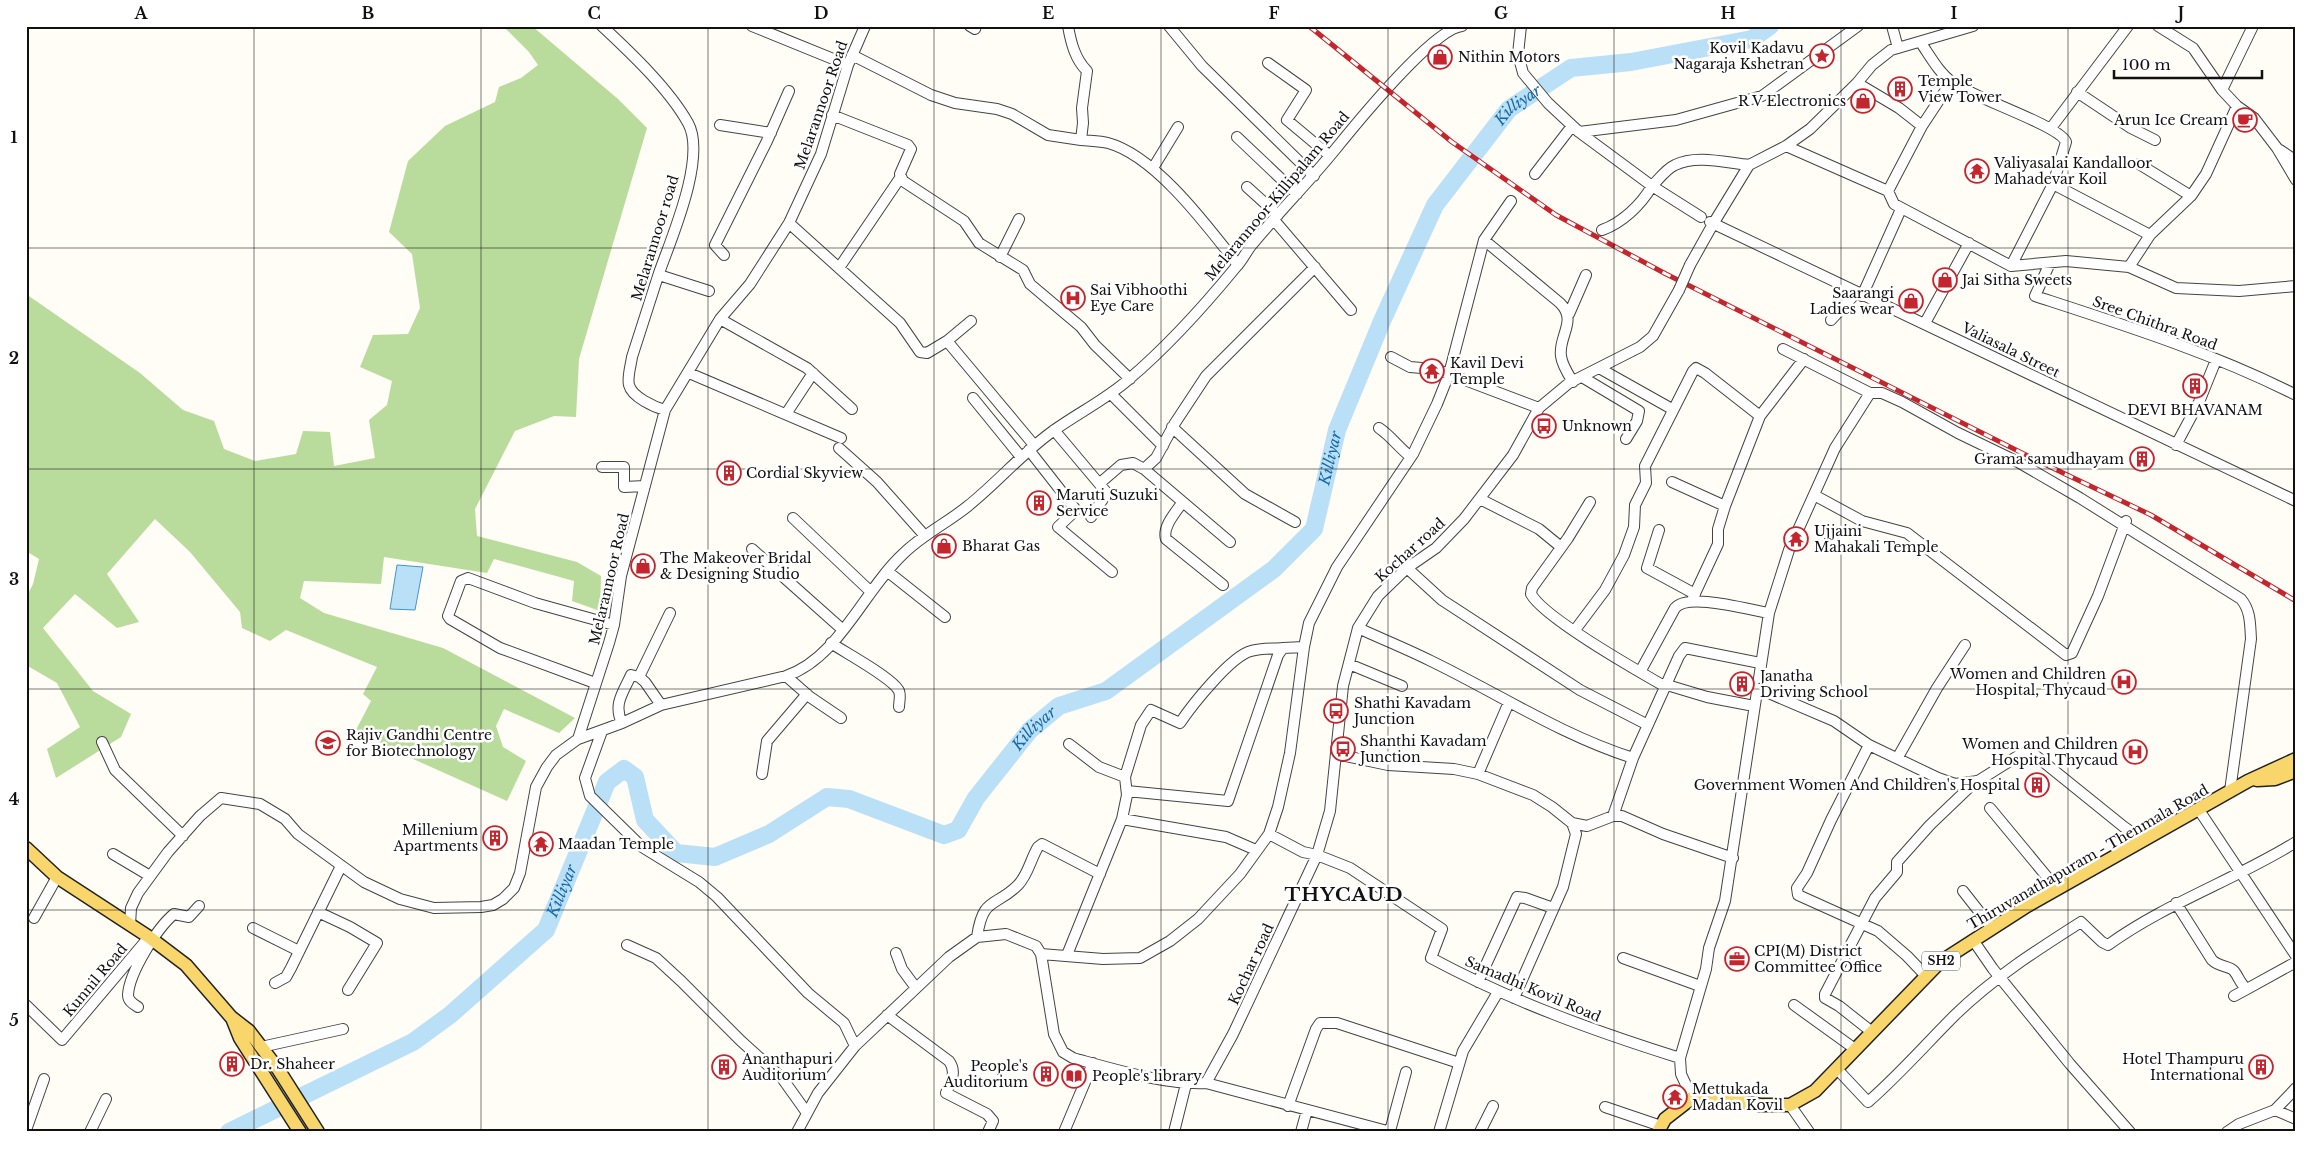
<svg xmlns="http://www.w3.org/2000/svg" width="2322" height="1158" viewBox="0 0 2322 1158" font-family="'Libre Baskerville',serif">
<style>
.forest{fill:#b9dc9c}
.water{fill:#b9e0f7;stroke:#3f96cf}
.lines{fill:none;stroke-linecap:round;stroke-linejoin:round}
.river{stroke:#b9e0f7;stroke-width:18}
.minor-casing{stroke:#444;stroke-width:12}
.major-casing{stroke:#222;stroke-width:15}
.minor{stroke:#fff;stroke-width:10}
.major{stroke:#f9d66b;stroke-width:12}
.rail-casing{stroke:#c4262e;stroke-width:5}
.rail{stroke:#fff;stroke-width:3;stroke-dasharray:9;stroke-linecap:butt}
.minor-bridge-casing{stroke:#444;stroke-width:12;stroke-linecap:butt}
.minor-bridge{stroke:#fff;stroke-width:10}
.grid{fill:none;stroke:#111;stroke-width:1;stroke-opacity:0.55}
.labels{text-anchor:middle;stroke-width:5;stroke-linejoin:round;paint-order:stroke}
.shield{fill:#fff;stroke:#585858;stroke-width:1}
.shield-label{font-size:12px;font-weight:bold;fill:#111}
.poi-label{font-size:14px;fill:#111;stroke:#fff;text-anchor:start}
.street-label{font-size:14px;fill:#111;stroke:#fff}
.water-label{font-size:15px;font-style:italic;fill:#1768a6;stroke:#fff}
.district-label{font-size:19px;font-weight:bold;letter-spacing:1px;fill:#111;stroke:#fff}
.neatline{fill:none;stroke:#111;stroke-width:2}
.grid-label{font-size:16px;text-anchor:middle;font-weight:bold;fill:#111}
</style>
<rect width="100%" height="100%" fill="#fffdf5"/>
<!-- forest -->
<path class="forest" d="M503,26H532L618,99L647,128L579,359L576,417L554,416L515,431L475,509L477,536L577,562L601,576L600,611L572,601L574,581L494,559L487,573L384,557L381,584L304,581L300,598L324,613L443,648L575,718L559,733L504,709L496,726L503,747L526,761L507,801L402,754L356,730L371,701L363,694L377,667L286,630L270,641L242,628L240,612L190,552L155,519L107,574L139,622L117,628L75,594L43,628L93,691L131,714L121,737L56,778L47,749L80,727L57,683L26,665V598L33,584L39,559L26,551V294L140,373L183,410L214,421L224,449L255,461L296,454L303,431L330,432L334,466L375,458L369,420L387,405L392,381L360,367L373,335L408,334L420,308L412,254L389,232L408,161L445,126L495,102L499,87L521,78L538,65L529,52Z"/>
<!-- water -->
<path class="water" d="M397,565L423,567L415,610L390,609Z"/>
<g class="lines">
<!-- river -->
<path class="river" id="s1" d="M229,1132L413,1042L450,1015L546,930L607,782L624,769L635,777L645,820L676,853L715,857L769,834L827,797L849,799L944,835L958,830L976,798L1030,730L1059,706L1106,691L1274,569L1314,529L1337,430L1382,321L1435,205L1509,109L1571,68L1631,62L1752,39L1770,26"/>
<!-- minor casing -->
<g class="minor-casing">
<path id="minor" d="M602,26C631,53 669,89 688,123C707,157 671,239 659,273C650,301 641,329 632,357C631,365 627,377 629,385C632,397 654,407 665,410
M752,26L848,65
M970,26L975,29L976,26
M1169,26L1202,66L1314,176
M1521,26L1518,54L1523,73L1548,103L1579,132L1652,186C1658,180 1666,169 1675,165C1696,154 1727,163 1749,165
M1892,26L1898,48
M2158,26L2193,48L2222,90L2237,106L2254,118L2277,148L2296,180
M1921,43C1930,56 1939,73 1952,82C1973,98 2059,125 2066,142L2053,184
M852,55L931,95L955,103L997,109L1012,114L1048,135L1081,140L1083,123L1082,108L1087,71C1075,59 1071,43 1068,26
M1268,63L1306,90L1287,120L1330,156
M1857,83L1899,108L1922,126L1888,191
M2222,90L2253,26
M2077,92L2131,128L2155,140
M832,115L908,145L911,149L900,174L903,181L964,221L979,243L1023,270L1030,284L1081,327L1095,345L1130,379
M720,125L771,133
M1922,126L1951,82
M2051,128L2128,26
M1579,132L1676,120L1762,96L1858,26
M1237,137L1297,194
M1081,140C1090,141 1100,141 1108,143C1156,156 1208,227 1238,265
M1786,146L1888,191L1894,204L2011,266L2066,261L2129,267L2150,235L2191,196L2206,174L2237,106
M2280,150L2296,161
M2139,164L2191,196
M1153,168L1178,127
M1535,174L1572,126
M1247,187L1278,215
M1274,220L1351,310
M1710,222L2296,501
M789,223L900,323L920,352L927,353L947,341
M1602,230C1622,223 1641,205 1652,186L1701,217
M1484,240L1560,303C1578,321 1558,336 1561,356C1562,365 1568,374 1573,382
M724,255L715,245L767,141L789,91
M1000,257L1019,219
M2050,263L2035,296C2124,325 2213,353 2296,395
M1690,265L1713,224L1749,165L1786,146L1810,129L1857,83L1872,65L1891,50L1973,26
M2011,266L2053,184L2150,235
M2129,267L2176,288L2239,291L2296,286
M839,268L900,178
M659,275L709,291
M1862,296L1901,209
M1569,314L1586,275
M720,319L807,368L852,409
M1831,320L1856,293
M971,321L947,341L1034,445
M1925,323L1969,243
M1783,349L1870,393H1882L1902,402L1958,433L2018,462L2080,498L2241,599C2251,611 2250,625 2251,639L2230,791
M1391,357L1410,367L1434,369L1449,374L1539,408
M1599,368L1672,409
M689,373L841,438
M1582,377L1639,411L1637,421L1626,439
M1111,394L1163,446
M973,398L1021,457
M786,414L813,373
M1172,427L1245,494L1295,522
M1379,428C1391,436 1399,448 1411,457
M1054,430L1107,493L1091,517
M2176,445L2199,402L2216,360
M839,448L877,482L925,536
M1029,450L1076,510L1058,527L1112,572
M602,467H624V487L645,486
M1144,469L1156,458L1175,423L1206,376L1315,267
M1672,482L1725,506
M1100,483L1121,465L1133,463L1144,469L1230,542
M1814,495L1862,521L1907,533L2066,655L2072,653L2098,596L2126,521
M1480,499L1539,529L1561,547
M1590,502L1568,538L1532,588L1531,594C1544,618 1638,671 1666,687
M1182,503C1176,512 1162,527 1166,539L1223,585
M793,518L871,592
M1659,530L1647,568L1695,594
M752,549L843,630
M1407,568L1442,600L1580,690L1648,725
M887,571L945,617
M1692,600L1718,544V529L1725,506L1760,416
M1358,628C1382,639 1407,649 1431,661C1499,694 1561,735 1633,758
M1575,630L1605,590L1624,555L1634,527L1635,505L1646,483L1645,466L1693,371L1696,368L1705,373L1760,416L1804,359
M831,643C844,652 893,678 899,691C901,696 899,702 899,707
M1349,664L1402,686
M1640,672L1675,608C1688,592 1749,610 1769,613
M786,676L810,697L841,718
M595,683L500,648L450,619L448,616L461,581L468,578L535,603L614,625
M1667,685L1707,697L1754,706
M1757,688L1834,721L1869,745L1938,778L1955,784L1978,781L2021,754L2036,756L2124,827L2143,840
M661,705L645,682L639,677L670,613
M622,723C613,704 623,693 631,675L639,677
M602,731L585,778L590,796L642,847L699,882L717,897L808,993L844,1023L855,1046
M578,739L622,723L661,705L786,676C839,658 864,590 903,554C922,535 947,523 968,506C998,482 1022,453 1053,431C1078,413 1105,400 1128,380C1167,347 1204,306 1236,267C1242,261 1245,254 1250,247C1277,214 1307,184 1334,151C1355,125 1433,29 1462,26
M102,742L115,770L183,836
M1869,745L1831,820L1807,873L1797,888L1798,895L1878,931L1907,956L1926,976
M1336,754L1388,765L1454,769L1478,774L1533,795L1552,807L1572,823L1587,826L1613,816H1622L1663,834L1733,858
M1898,757L1937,688L1965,645
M762,774L767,741L807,694
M1478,774L1509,702
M1125,777L1141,725L1151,710L1180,723C1192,705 1231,656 1251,651C1261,648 1273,649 1283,648
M1127,791L1228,801L1278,655L1283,648L1304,647
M1990,808L2057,889
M2199,810L2296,956
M1613,816L1633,758L1679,656L1685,648L1760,663
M1122,819L1226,837L1256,850
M1269,834L1303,852L1317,855L1350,868L1442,929L1431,958C1511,1001 1594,1031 1680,1058
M113,854L150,876
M1963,891L1992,928
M2176,903L2212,960C2219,967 2230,966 2234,971C2239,977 2240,984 2247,989L2296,962
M318,912L350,927L377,943L348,990
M34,918L57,877
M130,925L131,908L138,893L168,852L200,816L221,798L260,804L285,819L298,834L364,882L400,899L434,908L481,907L493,905L503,899L514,888L520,873L536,787L547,767L556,755L578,739L609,643L614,625L621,576L665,410L720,319L750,284L789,223L821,154L848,65L865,26
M253,928L299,951
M977,937C983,896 995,908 1018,885C1028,875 1031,858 1038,847L1042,844L1100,874
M1973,940L1993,969L2070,1064L2130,1132
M627,945L656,958L681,981L741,1041L782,1078L807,1113
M896,953L902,969L916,988
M1041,954L1103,959L1140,958L1170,941L1198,919L1240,874L1269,834L1278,807L1290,753L1304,647L1309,623L1337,567L1413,454L1437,404L1449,374L1484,240L1511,201
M1067,955L1122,819L1127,795L1125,777L1099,767L1069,744
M1623,958L1700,986
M1478,982L1517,897L1525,898L1553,908
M275,983L286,977L291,968L341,866
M2234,996L2247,989
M1514,998L1563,887L1576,834L1572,823
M26,1005L62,1040L149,937
M1794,1005L1855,1049
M138,1007C133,1004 128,1001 128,995C129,973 157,928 174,914L189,917L199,906
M887,1015L949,1061C957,1072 951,1081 946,1093L987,1114L993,1121L988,1132
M1872,1032L1839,1006L1825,998V994L1875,898L1897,872V862L1930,825L1976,781
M261,1047L343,1029
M1837,1069L1868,1102C1899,1075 1926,1044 1955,1015C1993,978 2037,950 2081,922L2102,942L2108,945C2166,903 2235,880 2296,842
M1206,1083L1233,1034L1317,855L1330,811L1343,686L1358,628L1378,596L1407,568L1436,548L1464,519L1513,455L1539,408L1569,383L1640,347L1653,336L1679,290
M1692,1098L1681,1074L1680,1058L1706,969L1709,948L1725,901L1769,613L1789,550L1835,448L1870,393
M1790,1105L1809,1132
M1288,1106L1316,1029L1320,1023H1337L1459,1063
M1605,1107L1661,1126
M2275,1110L2296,1088
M26,1130L44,1079
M1390,1131L1406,1072
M90,1132L106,1099
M797,1132L818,1093L855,1046L949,957L977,937L1006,934L1036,946L1041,954L1054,1034L1063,1052L1073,1058C1113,1069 1165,1085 1206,1083L1391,1132
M1064,1132L1093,1063
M1174,1132L1186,1084
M1301,1132L1307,1110
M1439,1132L1463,1051L1498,992
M1480,1132L1493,1106
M2227,1132L2239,1124L2275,1110L2296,1119"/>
</g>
<!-- major casing -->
<g class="major-casing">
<path id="major" d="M2257,780L2275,779L2296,771
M26,848L57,877L149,937L186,965L231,1017L249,1031L278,1069L318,1132
M232,1018L240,1038L300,1132
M1658,1132L1665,1119L1692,1098L1711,1096L1760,1105H1790L1815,1091L1940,962L2027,906L2248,781L2296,759"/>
</g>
<!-- minor -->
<use href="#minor" class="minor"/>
<!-- major -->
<use href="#major" class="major"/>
<!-- rail casing -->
<g class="rail-casing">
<path id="rail" d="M1309,26L1452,142L1556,215L1666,274L2038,461L2151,515L2296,601"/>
</g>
<!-- rail -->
<use href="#rail" class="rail"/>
<!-- minor-bridge casing -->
<g class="minor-bridge-casing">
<path id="minor-bridge" d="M1679,290L1690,265"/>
</g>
<!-- minor-bridge -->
<use href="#minor-bridge" class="minor-bridge"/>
</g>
<!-- grid -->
<path class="grid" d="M254,26V1132M481,26V1132M708,26V1132M934,26V1132M1161,26V1132M1388,26V1132M1614,26V1132M1841,26V1132M2068,26V1132M26,248H2296M26,469H2296M26,689H2296M26,910H2296"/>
<!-- icons -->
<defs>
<g id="sight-ring" transform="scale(1.25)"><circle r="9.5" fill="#fff" stroke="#c4262e" stroke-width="1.5"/><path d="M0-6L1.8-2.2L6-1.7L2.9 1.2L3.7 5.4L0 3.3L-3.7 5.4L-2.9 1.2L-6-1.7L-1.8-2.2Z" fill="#c4262e"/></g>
<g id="shop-ring" transform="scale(1.25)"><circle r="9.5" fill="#fff" stroke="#c4262e" stroke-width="1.5"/><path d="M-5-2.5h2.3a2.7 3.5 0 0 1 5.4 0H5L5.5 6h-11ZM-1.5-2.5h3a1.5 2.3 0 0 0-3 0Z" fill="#c4262e"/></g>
<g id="building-ring" transform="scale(1.25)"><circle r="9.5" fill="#fff" stroke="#c4262e" stroke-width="1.5"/><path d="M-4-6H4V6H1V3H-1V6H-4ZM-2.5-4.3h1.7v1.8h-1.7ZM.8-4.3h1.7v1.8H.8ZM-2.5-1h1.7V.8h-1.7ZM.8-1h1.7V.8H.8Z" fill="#c4262e"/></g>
<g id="cafe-ring" transform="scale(1.25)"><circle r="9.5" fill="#fff" stroke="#c4262e" stroke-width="1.5"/><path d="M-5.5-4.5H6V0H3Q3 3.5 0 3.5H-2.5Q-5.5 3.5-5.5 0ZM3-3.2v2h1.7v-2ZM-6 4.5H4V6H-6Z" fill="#c4262e"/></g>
<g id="temple-ring" transform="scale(1.25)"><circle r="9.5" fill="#fff" stroke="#c4262e" stroke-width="1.5"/><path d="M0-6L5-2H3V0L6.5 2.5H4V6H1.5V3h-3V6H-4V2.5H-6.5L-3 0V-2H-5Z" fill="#c4262e"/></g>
<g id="hospital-ring" transform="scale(1.25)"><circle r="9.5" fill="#fff" stroke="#c4262e" stroke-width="1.5"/><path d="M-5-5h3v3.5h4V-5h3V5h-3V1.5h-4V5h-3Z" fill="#c4262e"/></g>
<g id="bus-ring" transform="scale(1.25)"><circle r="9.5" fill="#fff" stroke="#c4262e" stroke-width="1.5"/><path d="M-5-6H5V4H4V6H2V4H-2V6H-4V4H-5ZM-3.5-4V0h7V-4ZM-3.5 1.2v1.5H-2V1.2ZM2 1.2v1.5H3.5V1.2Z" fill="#c4262e"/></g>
<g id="university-ring" transform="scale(1.25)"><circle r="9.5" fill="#fff" stroke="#c4262e" stroke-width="1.5"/><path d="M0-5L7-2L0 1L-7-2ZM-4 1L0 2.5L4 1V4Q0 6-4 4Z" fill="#c4262e"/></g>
<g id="office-ring" transform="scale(1.25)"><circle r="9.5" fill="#fff" stroke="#c4262e" stroke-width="1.5"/><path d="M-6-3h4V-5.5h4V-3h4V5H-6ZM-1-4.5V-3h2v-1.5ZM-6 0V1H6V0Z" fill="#c4262e"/></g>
<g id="library-ring" transform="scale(1.25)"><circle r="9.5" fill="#fff" stroke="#c4262e" stroke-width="1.5"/><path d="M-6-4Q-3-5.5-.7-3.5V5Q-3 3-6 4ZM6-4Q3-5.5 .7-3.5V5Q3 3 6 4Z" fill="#c4262e"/></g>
</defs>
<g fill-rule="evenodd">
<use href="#sight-ring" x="1822" y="56"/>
<use href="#shop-ring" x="1440" y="57"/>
<use href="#building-ring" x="1900" y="89"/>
<use href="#shop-ring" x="1863" y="101"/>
<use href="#cafe-ring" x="2245" y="120"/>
<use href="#temple-ring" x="1977" y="171"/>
<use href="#shop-ring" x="1945" y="280"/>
<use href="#hospital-ring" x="1073" y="298"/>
<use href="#shop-ring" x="1911" y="301"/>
<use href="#temple-ring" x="1432" y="371"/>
<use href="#building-ring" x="2195" y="386"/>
<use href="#bus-ring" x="1544" y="426"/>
<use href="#building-ring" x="2142" y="459"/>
<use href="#building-ring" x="729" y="473"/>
<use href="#building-ring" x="1039" y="503"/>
<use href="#temple-ring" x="1796" y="539"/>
<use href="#shop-ring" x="944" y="546"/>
<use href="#shop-ring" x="643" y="566"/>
<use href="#hospital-ring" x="2124" y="682"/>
<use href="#building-ring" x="1742" y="684"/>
<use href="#bus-ring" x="1336" y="711"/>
<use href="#university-ring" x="328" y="743"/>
<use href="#bus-ring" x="1343" y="749"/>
<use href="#hospital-ring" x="2135" y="752"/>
<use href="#building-ring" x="2037" y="785"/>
<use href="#building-ring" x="495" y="838"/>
<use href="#temple-ring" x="541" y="844"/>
<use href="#office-ring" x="1737" y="959"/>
<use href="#building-ring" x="232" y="1064"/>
<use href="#building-ring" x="724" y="1067"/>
<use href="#building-ring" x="2261" y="1067"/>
<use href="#building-ring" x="1046" y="1074"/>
<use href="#library-ring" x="1074" y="1076"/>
<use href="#temple-ring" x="1675" y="1097"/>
</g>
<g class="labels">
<!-- shield labels -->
<rect class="shield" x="1922" y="951.5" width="38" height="19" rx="4"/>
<g class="shield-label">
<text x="1941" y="965">SH2</text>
</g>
<!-- poi labels -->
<g class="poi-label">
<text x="1804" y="53" text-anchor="end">Kovil Kadavu<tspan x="1804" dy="16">Nagaraja Kshetran</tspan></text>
<text x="1458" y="62">Nithin Motors</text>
<text x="1918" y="86">Temple<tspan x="1918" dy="16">View Tower</tspan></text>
<text x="1846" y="106" text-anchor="end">R V Electronics</text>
<text x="2228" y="125" text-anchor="end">Arun Ice Cream</text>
<text x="1994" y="168">Valiyasalai Kandalloor<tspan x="1994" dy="16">Mahadevar Koil</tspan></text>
<text x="1962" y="285">Jai Sitha Sweets</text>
<text x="1090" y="295">Sai Vibhoothi<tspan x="1090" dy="16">Eye Care</tspan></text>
<text x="1894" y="298" text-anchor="end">Saarangi<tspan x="1894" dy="16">Ladies wear</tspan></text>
<text x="1450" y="368">Kavil Devi<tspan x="1450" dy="16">Temple</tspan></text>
<text x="2195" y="415" text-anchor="middle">DEVI BHAVANAM</text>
<text x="1562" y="431">Unknown</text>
<text x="2124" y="464" text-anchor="end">Grama samudhayam</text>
<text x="746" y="478">Cordial Skyview</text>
<text x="1056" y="500">Maruti Suzuki<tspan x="1056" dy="16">Service</tspan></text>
<text x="1814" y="536">Ujjaini<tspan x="1814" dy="16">Mahakali Temple</tspan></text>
<text x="962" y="551">Bharat Gas</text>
<text x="660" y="563">The Makeover Bridal<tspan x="660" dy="16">&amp; Designing Studio</tspan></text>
<text x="2106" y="679" text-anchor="end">Women and Children<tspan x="2106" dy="16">Hospital, Thycaud</tspan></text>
<text x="1760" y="681">Janatha<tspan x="1760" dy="16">Driving School</tspan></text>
<text x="1354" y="708">Shathi Kavadam<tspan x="1354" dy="16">Junction</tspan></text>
<text x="346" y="740">Rajiv Gandhi Centre<tspan x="346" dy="16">for Biotechnology</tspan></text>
<text x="1360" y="746">Shanthi Kavadam<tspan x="1360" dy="16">Junction</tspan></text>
<text x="2118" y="749" text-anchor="end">Women and Children<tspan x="2118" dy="16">Hospital Thycaud</tspan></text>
<text x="2020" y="790" text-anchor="end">Government Women And Children's Hospital</text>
<text x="478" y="835" text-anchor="end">Millenium<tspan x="478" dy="16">Apartments</tspan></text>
<text x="558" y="849">Maadan Temple</text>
<text x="1754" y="956">CPI(M) District<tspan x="1754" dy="16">Committee Office</tspan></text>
<text x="742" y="1064">Ananthapuri<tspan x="742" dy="16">Auditorium</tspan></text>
<text x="2244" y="1064" text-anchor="end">Hotel Thampuru<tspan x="2244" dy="16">International</tspan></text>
<text x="250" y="1069">Dr. Shaheer</text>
<text x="1028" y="1071" text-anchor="end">People's<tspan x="1028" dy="16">Auditorium</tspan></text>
<text x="1092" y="1081">People's library</text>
<text x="1692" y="1094">Mettukada<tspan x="1692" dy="16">Madan Kovil</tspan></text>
</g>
<!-- street labels -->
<g class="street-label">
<text transform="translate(821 105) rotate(-71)" y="5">Melarannoor Road</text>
<text transform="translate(1277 196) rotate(-50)" y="5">Melarannoor-Killipalam Road</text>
<text transform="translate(655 238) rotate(-73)" y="5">Melarannoor road</text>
<text transform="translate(2155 323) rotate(20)" y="5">Sree Chithra Road</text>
<text transform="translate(2011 350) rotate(26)" y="5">Valiasala Street</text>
<text transform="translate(1410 550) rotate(-42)" y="5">Kochar road</text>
<text transform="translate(609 579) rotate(-77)" y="5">Melarannoor Road</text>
<text transform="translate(2088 857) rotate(-30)" y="5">Thiruvanathapuram - Thenmala Road</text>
<text transform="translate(1251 964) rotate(-65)" y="5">Kochar road</text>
<text transform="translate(95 980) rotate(-50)" y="5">Kunnil Road</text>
<text transform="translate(1533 989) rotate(23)" y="5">Samadhi Kovil Road</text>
</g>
<!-- water labels -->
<g class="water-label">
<text dy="5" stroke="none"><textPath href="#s1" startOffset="1921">Killiyar</textPath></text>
<text dy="5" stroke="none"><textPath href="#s1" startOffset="1516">Killiyar</textPath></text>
<text dy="5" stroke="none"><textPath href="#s1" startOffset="1096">Killiyar</textPath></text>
<text dy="5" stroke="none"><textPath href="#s1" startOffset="421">Killiyar</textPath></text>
</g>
<!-- district labels -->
<g class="district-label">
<text x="1344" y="901">THYCAUD</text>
</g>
</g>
<!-- border -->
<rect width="2322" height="1158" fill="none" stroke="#ffffff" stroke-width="55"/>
<!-- scale -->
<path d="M2114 70v8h148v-8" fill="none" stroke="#111111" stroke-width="2.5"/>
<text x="2122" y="70" font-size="15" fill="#111111" stroke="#ffffff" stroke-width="4" paint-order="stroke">100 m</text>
<rect x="28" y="28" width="2266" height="1102" class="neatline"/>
<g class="grid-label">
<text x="141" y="19">A</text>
<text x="368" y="19">B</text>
<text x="594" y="19">C</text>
<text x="821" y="19">D</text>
<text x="1048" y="19">E</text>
<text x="1274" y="19">F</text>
<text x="1501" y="19">G</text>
<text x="1728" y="19">H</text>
<text x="1954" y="19">I</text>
<text x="2181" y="19">J</text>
<text x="14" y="143">1</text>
<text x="14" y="364">2</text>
<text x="14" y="585">3</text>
<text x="14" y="805">4</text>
<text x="14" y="1026">5</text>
</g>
</svg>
